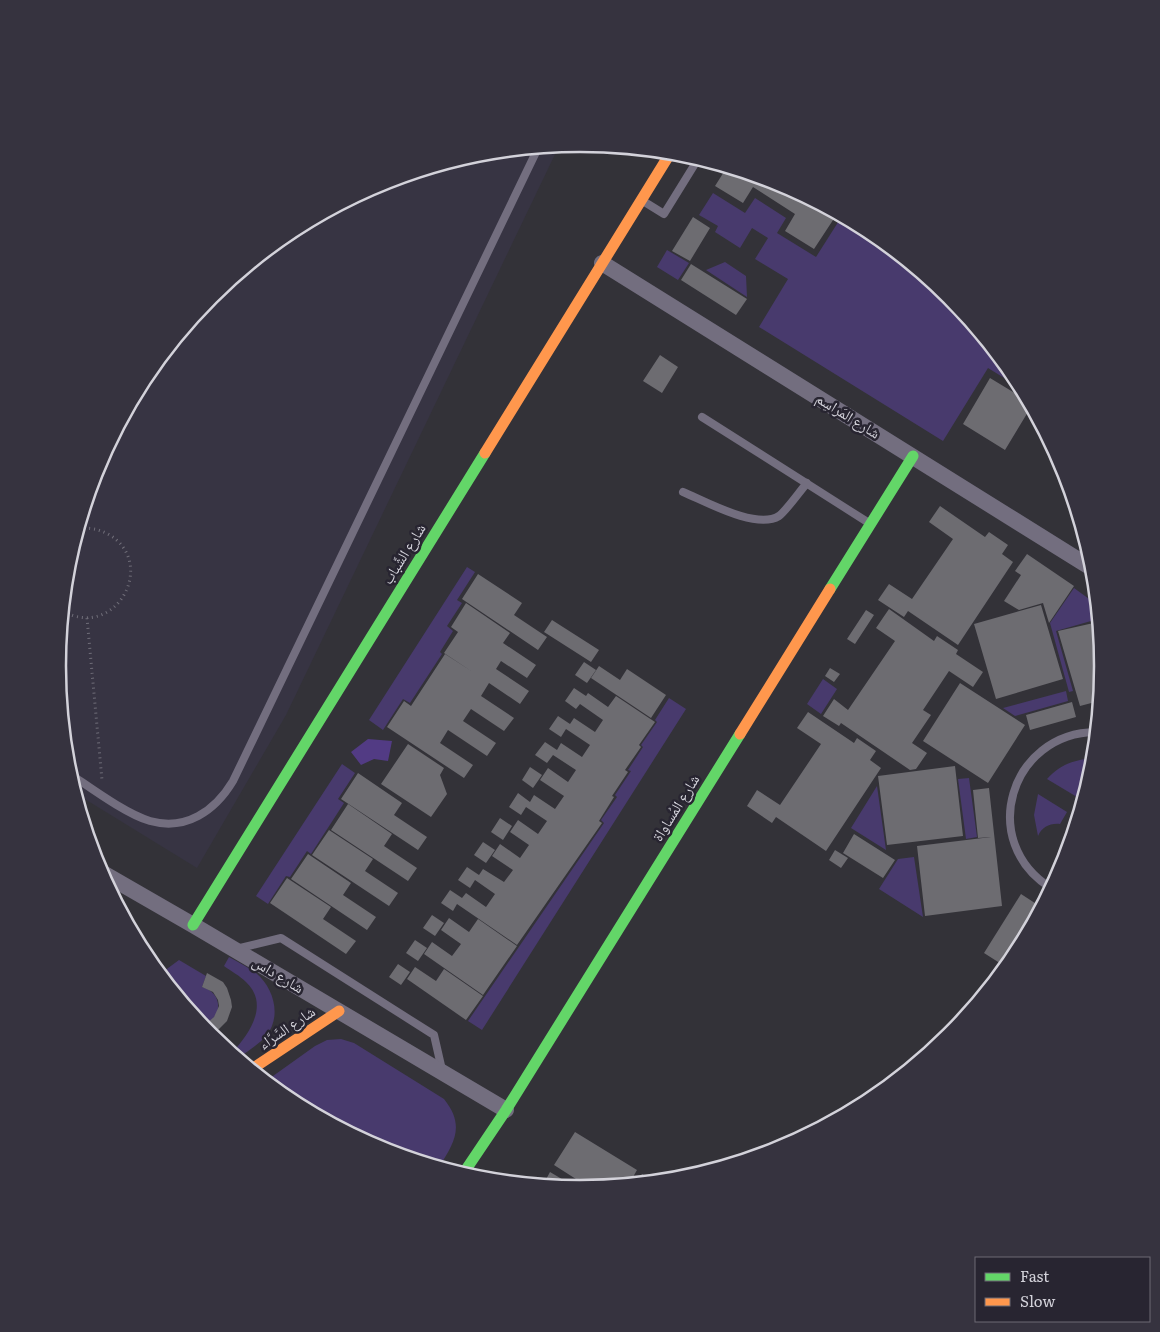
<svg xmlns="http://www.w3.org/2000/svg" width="1160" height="1332" viewBox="0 0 1160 1332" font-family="Literata,'Noto Naskh Arabic',serif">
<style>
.built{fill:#373443}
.green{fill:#483a6d}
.water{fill:#523b84}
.building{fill:#6d6c71}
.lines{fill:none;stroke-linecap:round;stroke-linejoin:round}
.path{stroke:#706e79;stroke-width:3;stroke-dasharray:1 4;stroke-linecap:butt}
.lane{stroke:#736e7f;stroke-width:8}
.street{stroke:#736e7f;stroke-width:16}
.fast{stroke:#63d668;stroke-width:11}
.slow{stroke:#ff974d;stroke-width:11}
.labels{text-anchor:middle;stroke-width:5;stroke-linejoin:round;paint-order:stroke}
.street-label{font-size:15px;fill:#d3d2da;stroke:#282531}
.rim{fill:none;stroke:#d3d2da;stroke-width:2.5}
</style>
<rect width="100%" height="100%" fill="#333238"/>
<!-- built -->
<path class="built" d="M559,146L286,715L197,868L75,793L67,768L58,666L68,564L97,466L146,375L211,296L290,231L380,183L478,153Z"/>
<!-- green -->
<path class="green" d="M713,193L745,213L755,198L786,218L777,233L816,257L842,216L871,232L950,297L1015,376L1019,387L988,368L943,441L759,327L788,279L755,259L768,238L752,228L740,248L715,232L718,226L699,215Z
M667,250L689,263L678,280L657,267Z
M725,262L746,276L747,297L706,270Z
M467,567L475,572L457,600L462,603L447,626L453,631L440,652L442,654L410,703L403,699L383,730L369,720Z
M1074,588L1096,604L1098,619L1056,631L1073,691L1069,692L1050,623Z
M823,679L837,689L821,714L807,704Z
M1066,691L1068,701L1015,716L1003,708Z
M669,698L686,709L482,1030L468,1021L604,823L601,820L617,797L615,795L631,771L628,770L643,747L641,745L657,722L655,720Z
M1086,759H1088C1083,768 1082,774 1086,783L1077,797L1047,779C1058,767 1070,761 1086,759Z
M342,764L355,773L338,799L344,803L311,854L307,851L290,877L286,876L268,904L256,896Z
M969,778L977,837L966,839L958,779Z
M877,786L886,850L851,828Z
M1038,794L1067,812L1060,824C1050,823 1042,827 1038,836L1034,815Z
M914,857L923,917L879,889L898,859Z
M229,957C238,962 248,967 256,973C274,988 282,1017 266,1036C258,1045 248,1051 238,1058L232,1053C249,1034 270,1005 246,982C240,976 231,971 224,966Z
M179,960L206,976L202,987C221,992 224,1014 207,1023L209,1034L160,974Z
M341,1039L354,1043L444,1099C465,1125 455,1142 439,1167L380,1149L378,1145L368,1142L289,1100L266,1081L315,1046L327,1040Z"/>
<!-- water -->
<path class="water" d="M368,739L392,741L388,761L374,759L361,765L351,752Z"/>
<!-- building -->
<path class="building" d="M727,167L780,183L837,214L814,249L785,231L795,214L753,187L743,203L715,186Z
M693,217L710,228L690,261L672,251Z
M691,264L747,299L736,315L681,280Z
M660,355L678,367L662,393L643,381Z
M990,378L1028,401L1031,407L1005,450L963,424Z
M940,506L985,537L989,532L1008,545L1002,554L1013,562L958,645L908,611L904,617L878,600L889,584L912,599L953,539L929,522Z
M1027,554L1074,586L1049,623L1043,603L1019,610L1004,601L1021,575L1015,571Z
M478,574L522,603L514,615L547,637L538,650L462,599Z
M466,603L510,633L503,643L536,665L527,678L501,661L496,669L529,691L520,704L489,683L481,696L514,718L504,731L471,709L463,721L496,743L487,756L448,730L440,743L473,765L464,778L387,727L404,701L411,706L445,654L471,671L444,653L458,632L451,627Z
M1041,605L1063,679L996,699L974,624Z
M889,609L934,641L937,636L958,650L956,654L983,672L973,687L949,671L923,710L931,715L912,743L927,753L916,769L910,770L841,723L839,726L823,716L834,699L848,710L895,641L876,628Z
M866,610L874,615L855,644L847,639Z
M552,620L599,650L591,662L544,632Z
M1098,622L1102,666L1099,701L1080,706L1058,631Z
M584,662L596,670L587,683L575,675Z
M599,666L620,680L627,669L666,695L651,718L591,678Z
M830,668L840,674L834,682L825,676Z
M960,683L1025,725L988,783L923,741Z
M574,688L586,696L588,693L608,707L616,696L655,722L639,745L641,747L625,770L628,772L612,796L614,797L599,821L602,823L517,945L457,904L453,911L441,903L450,890L462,898L466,893L486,907L495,894L475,880L470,888L458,880L467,867L479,875L483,869L504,882L513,870L492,856L500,844L520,858L529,845L510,832L518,820L538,834L547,821L526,807L521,815L509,807L518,793L530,802L534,795L555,809L564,796L540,780L548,768L568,782L576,770L553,755L547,763L535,755L545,742L557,750L561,743L582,757L590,745L566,729L561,737L549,729L558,716L570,724L574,718L595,732L603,720L580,704L576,709L565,701Z
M1072,702L1076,717L1030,730L1026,715Z
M808,712L854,743L857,738L876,751L870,760L881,768L826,851L776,817L772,823L747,806L757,790L780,805L821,744L797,728Z
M408,744L444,768L440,775L447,794L431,817L381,784Z
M955,766L963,836L887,845L878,776Z
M530,767L542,775L533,788L522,780Z
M358,773L402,803L394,815L427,837L418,850L341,799Z
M989,788L1002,906L925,916L917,846L991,837L978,838L973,790Z
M348,804L392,834L384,846L417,868L408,881L331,830Z
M500,818L512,826L503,840L491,832Z
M329,830L373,859L365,871L398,893L389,906L312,855Z
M854,834L895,860L883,878L843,853Z
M483,842L495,850L486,863L474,855Z
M835,850L848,858L841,868L829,860Z
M308,854L351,883L343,895L376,917L367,930L291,879Z
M287,878L331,907L323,919L356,941L346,954L270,903Z
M1021,894L1041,907L1014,957L1006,967L984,953Z
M432,915L444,923L435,936L423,928Z
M449,918L469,932L478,919L517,946L483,995L424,954L432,942L452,956L461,944L441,930Z
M415,940L427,948L418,961L406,953Z
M398,964L410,972L401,985L389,977Z
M415,967L436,981L444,969L483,996L466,1020L407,979Z
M207,973L223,982L227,988L231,1000L232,1007L227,1021L219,1029L210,1033L207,1023L214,1017L219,1006L218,1000L213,992L202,987Z
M575,1132L637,1170L629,1184L590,1188L554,1165Z
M550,1172L577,1188L543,1185Z
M642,1174L654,1181L637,1183Z"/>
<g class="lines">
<!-- path -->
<path class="path" d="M63,611C115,641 159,563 108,534C98,529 89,527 78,529
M87,618L102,780"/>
<!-- lane -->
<path class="lane" d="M643,201L664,214L698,159
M702,417L869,523
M683,492C705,501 756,530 779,516C786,511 800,491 807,483
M70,774C91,788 126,814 150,821C186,831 215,811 233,781L538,148
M1051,888C977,842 1010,733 1096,732
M236,949L281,938L434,1035L442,1070"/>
<!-- street -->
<path class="street" d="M602,263L1093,569
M101,872L193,925L506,1110"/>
<!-- fast -->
<path class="fast" d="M830,589L913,456
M193,925L485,453
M463,1174L506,1110L740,734"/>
<!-- slow -->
<path class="slow" d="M485,453L671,152
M740,734L830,589
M252,1069L339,1011"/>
</g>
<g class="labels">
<!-- street labels -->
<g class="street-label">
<text transform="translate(848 416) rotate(32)" y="5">شارع المَراسِم</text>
<text transform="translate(404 554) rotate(-58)" y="5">شارع الشَّباب</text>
<text transform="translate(676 808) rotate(-58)" y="5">شارع المُساواة</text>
<text transform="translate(278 975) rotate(31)" y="5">شارع داس</text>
<text transform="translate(287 1028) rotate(-34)" y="5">شارع السَّرَّاء</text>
</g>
</g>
<!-- crop -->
<path d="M0 0H1160V1332H0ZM66 666a514 514 0 1 1 1028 0a514 514 0 1 1-1028 0Z" fill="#36333f" fill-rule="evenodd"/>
<path class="rim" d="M66 666a514 514 0 1 1 1028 0a514 514 0 1 1-1028 0Z"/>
<!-- legend -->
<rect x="975" y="1257" width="175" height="65" fill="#282531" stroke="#6c6a75"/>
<rect x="985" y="1273" width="25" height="8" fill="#63d668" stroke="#6c6a75"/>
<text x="1020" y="1282" font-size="15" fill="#d3d2da">Fast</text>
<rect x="985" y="1298" width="25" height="8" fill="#ff974d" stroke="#6c6a75"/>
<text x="1020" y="1307" font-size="15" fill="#d3d2da">Slow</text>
</svg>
